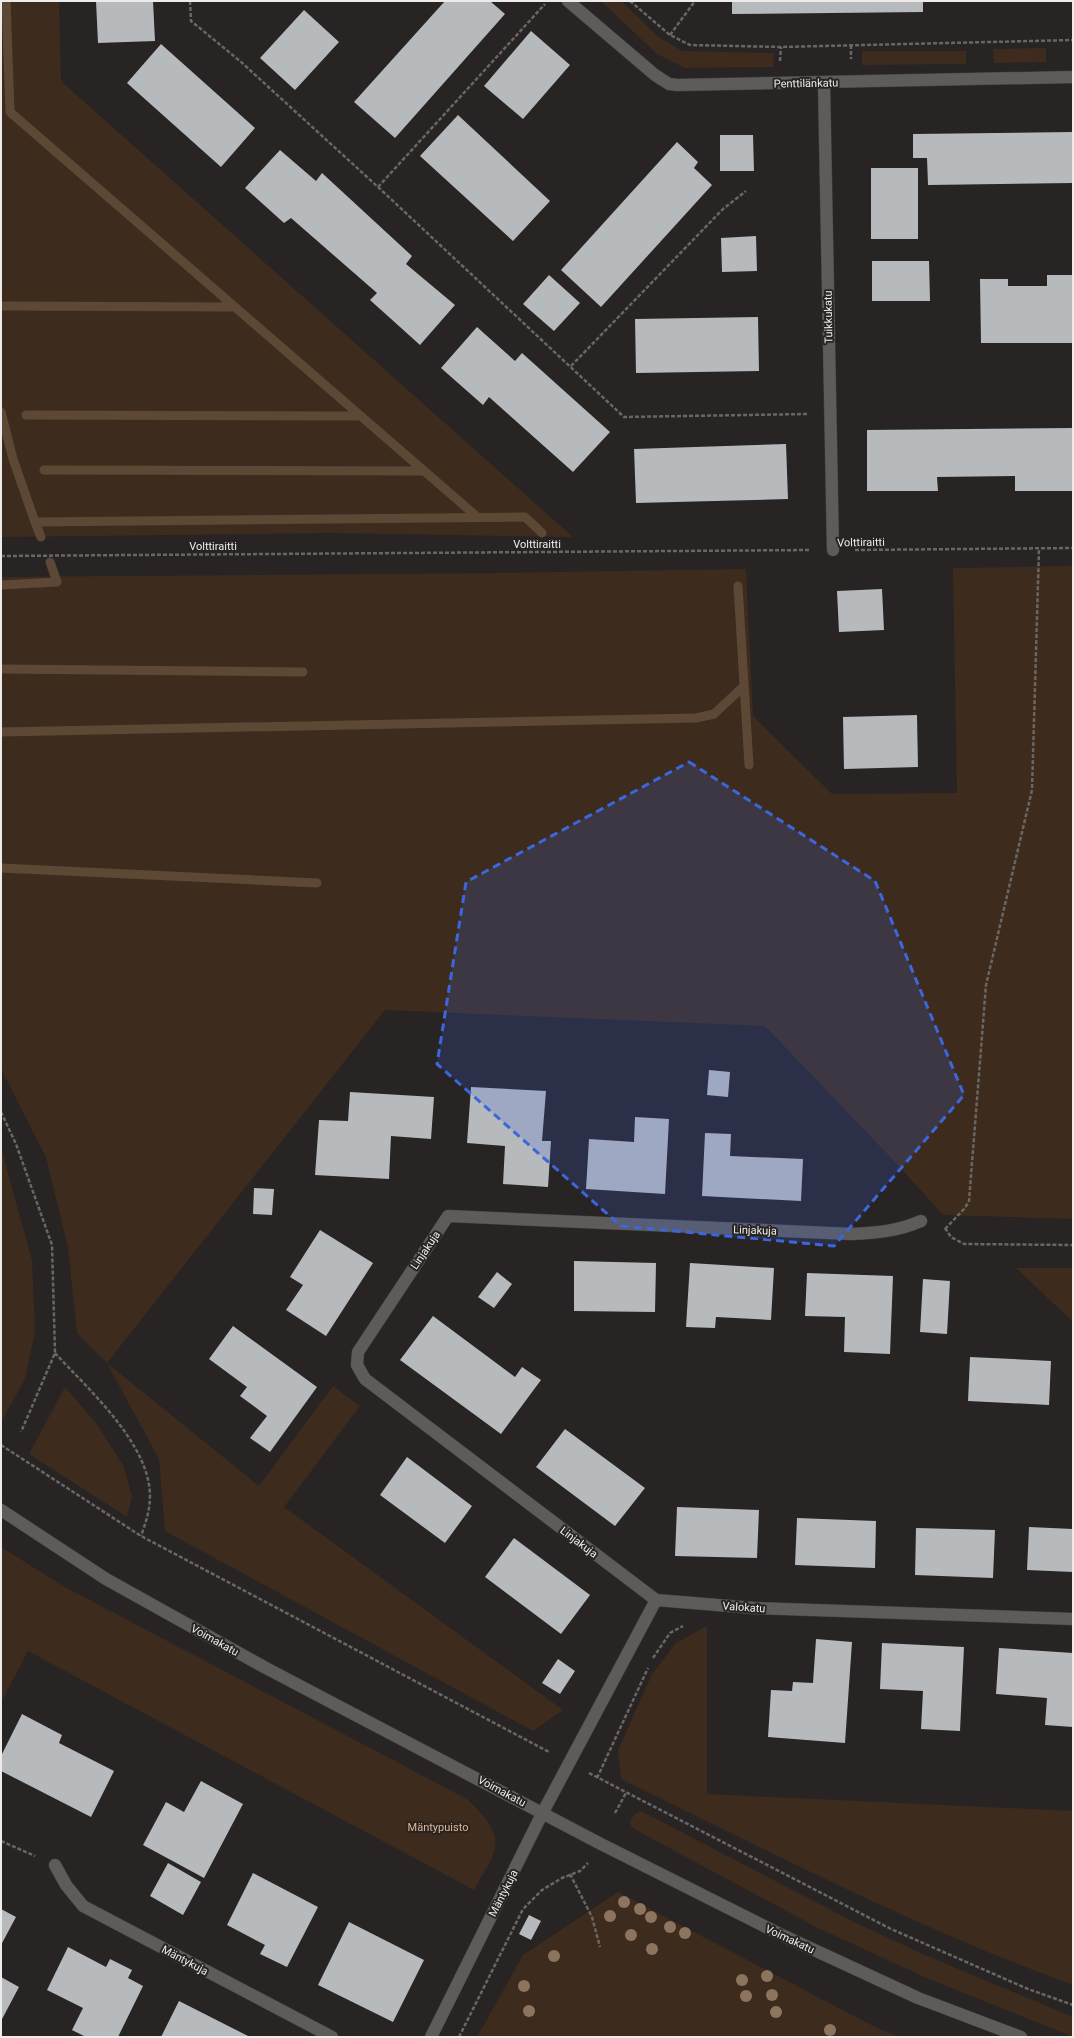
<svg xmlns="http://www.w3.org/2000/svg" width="1074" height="2038" viewBox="0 0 1074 2038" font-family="Roboto,sans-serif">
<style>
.green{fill:#3d2c1d}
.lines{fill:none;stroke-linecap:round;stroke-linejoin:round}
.stream{stroke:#5d4836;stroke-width:9}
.building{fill:#b7babc}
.minor-casing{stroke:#43403f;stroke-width:13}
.path{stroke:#696766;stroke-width:2.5;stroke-dasharray:4 2;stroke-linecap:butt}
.minor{stroke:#5d5c5b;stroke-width:12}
.tree{fill:#8d745f}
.marked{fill:#3c66db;fill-opacity:0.2;stroke:#3c66db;stroke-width:3;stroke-dasharray:8 5;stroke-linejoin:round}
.labels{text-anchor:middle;stroke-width:4;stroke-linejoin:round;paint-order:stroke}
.street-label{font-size:11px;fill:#edeceb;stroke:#272423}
.park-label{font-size:11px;fill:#e0b590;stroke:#272423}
</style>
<rect width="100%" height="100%" fill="#272423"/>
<!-- green -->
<path class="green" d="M1,1H59L61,79L63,83L573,537L331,533L1,537Z
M601,1H621L660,38L682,51L774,53L773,67L685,68L657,54Z
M1046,48V62L994,63L993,49Z
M862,51H966V64L862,65Z
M1073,566V1219L943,1215L895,1162L765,1026L385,1010L107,1363L259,1486L333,1386L360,1406L284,1507L563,1710L533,1731L165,1531L159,1459L107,1363L77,1333L68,1248L46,1157L1,1069V577L500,573L746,569L753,716L832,794L957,793L953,568Z
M1,1148L32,1260L35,1331L25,1379L1,1422Z
M1016,1268H1073V1322Z
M65,1387L96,1423L123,1465L132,1496L127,1517L29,1454Z
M1,1547L63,1586L467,1799C479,1811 499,1828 495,1848C494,1858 479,1880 474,1890L28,1651L1,1702Z
M707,1626V1794L1073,1811V1985C917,1928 770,1852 621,1779L618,1750L652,1674L676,1643Z
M641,1811L854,1922L925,1955L1073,2017V2037L929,1979L818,1928L636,1830L631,1826L630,1821L635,1814Z
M618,1892L875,2027L900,2037H477L523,1955Z"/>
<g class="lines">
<!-- stream -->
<path class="stream" d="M6,1L10,112L475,515
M1,306L235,307
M1,412L13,459L35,522L525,517L542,533
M26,415L361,416
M44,470L424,471
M35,522L41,537
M1,585L57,582L50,562
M738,586L749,765
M1,669L303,672
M1,732L696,718L714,714L744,686
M1,868L317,883"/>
</g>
<!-- building -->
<path class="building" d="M96,1H153L155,41L98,43Z
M445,1H490L505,14L395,138L354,102Z
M732,1H923V12L732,14Z
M304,10L339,42L295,90L260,58Z
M531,31L570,65L523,119L484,86Z
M161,44L255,128L221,167L127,83Z
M458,115L550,201L513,241L420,156Z
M1073,132V183L928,185L927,158H913V134Z
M720,135H753L754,171H720Z
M677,142L698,162L694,168L712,185L601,307L561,270Z
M280,150L316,181L322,173L412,256L406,264L455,305L420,345L370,300L377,293L291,218L284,223L245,188Z
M871,168H918V239H871Z
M756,236L757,271L722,272L721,238Z
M872,261H929L930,301H872Z
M549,275L580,303L554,331L523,304Z
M1047,275H1073V343H981L980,279H1008V286H1047Z
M758,317L759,371L636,373L635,319Z
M477,327L515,361L522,353L610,432L573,472L489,397L483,405L441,368Z
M1073,428V491H1015V476L937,477L938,491H867V430Z
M786,444L788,499L636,503L634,449Z
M882,589L884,630L839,632L837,591Z
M917,715L918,767L844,769L843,717Z
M709,1070L730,1072L728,1097L707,1095Z
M471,1087L546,1091L542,1141H551L548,1187L503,1184L505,1146L467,1143Z
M350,1092L434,1097L431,1139L391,1136L389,1179L315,1175L319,1120L348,1121Z
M635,1117L669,1119L665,1194L586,1189L589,1139L634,1142Z
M705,1133L731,1134L730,1156L803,1159L801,1201L702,1196Z
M254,1188L274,1189L272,1215L253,1214Z
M320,1230L373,1263L326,1336L286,1310L303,1285L290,1277Z
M574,1261L656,1263L655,1312L574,1311Z
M690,1263L774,1268L771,1320L716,1317L715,1328L686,1327Z
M497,1272L512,1284L494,1308L478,1297Z
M807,1273L893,1276L890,1354L844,1352L845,1317L805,1316Z
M923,1279L950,1281L947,1334L920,1332Z
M433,1316L515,1377L522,1367L541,1380L501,1434L400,1360Z
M233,1326L317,1387L270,1452L250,1438L267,1416L240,1396L247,1387L209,1359Z
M970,1357L1051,1361L1049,1405L968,1401Z
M565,1429L645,1488L615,1526L536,1467Z
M407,1457L472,1506L445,1543L380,1495Z
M677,1507L759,1510L757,1558L675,1556Z
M797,1518L876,1521L875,1568L795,1565Z
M1029,1527L1073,1529V1572L1027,1570Z
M916,1528L995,1530L993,1578L915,1575Z
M514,1538L590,1595L561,1634L485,1577Z
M816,1639L852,1642L845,1743L768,1737L771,1690L792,1691L793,1682L813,1683Z
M882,1643L964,1647L960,1731L921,1729L923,1691L880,1689Z
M999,1648L1073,1653V1727L1045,1725L1047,1698L996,1694Z
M558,1659L575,1671L560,1694L542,1683Z
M22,1714L62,1735L59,1743L114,1771L91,1817L1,1771V1756Z
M201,1781L243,1804L204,1878L143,1845L166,1802L184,1812Z
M168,1863L201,1882L183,1915L150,1896Z
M253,1873L318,1907L287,1967L260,1954L265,1945L227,1925Z
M1,1909L16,1917L1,1945Z
M529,1915L541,1921L531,1940L519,1934Z
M349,1922L424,1960L393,2022L318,1985Z
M68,1947L106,1967L110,1959L132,1970L128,1978L143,1986L118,2037H86L72,2030L83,2008L47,1990Z
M1,1977L19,1987L1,2021Z
M179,2001L250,2037H161Z"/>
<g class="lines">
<!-- minor casing -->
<g class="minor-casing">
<path id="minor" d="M568,1L655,75L669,84L677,85L1073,77
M824,83L833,550
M1,1510L106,1579L264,1667L599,1843L784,1936L918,1998L1021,2037
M656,1600L365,1379L357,1365L358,1352L448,1216L851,1234C877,1233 898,1231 921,1221
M55,1865L66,1885L83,1906L332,2037
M431,2037L543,1812L656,1600L754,1608L1073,1619"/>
</g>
<!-- path -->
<path class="path" d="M190,1L191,21L240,61L378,187L624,417L807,414
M630,1L670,35L690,45L781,47L1073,40
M670,35L695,1
M851,45V59
M780,61L781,47
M378,187L545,4
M571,366L723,209L746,191
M855,550L1073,548
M1,556L810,550
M1,1112L16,1144L52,1245L55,1353L21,1432
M945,1228L951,1237L964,1244L1073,1245
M945,1229L965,1208L969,1201L986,985L1032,790L1039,549
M55,1353C88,1389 149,1443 150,1495C150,1510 146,1522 141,1536
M1,1445L141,1536L549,1752
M653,1658L670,1633L683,1626
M589,1773L891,1929L1028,1989L1073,2005
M597,1778L648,1668
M615,1813L626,1793
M1,1841L35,1856
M570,1874L592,1917L600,1947
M459,2037L523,1909L542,1890L562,1878L580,1871L588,1863"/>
<!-- minor -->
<use href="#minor" class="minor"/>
</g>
<!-- trees -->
<g class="tree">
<circle cx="624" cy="1902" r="6"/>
<circle cx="640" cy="1909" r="6"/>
<circle cx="610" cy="1916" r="6"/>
<circle cx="651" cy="1917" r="6"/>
<circle cx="670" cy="1927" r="6"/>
<circle cx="685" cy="1933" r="6"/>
<circle cx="631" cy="1935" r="6"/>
<circle cx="652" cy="1949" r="6"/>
<circle cx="554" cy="1956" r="6"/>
<circle cx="767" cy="1976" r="6"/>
<circle cx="742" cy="1980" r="6"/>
<circle cx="524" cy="1986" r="6"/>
<circle cx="772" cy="1995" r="6"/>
<circle cx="746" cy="1996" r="6"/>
<circle cx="529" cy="2011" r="6"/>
<circle cx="776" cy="2012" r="6"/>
<circle cx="830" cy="2030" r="6"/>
</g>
<!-- marked area -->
<path class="marked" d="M689,762L875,881L964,1095L834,1246L621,1226L437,1064L466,882Z"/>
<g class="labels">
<!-- street labels -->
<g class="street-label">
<text transform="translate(806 83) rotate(-1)" y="4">Penttilänkatu</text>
<text transform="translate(828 317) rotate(-91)" y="4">Tuikkukatu</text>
<text transform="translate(861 542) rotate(-1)" y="4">Volttiraitti</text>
<text x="537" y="548">Volttiraitti</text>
<text x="213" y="550">Volttiraitti</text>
<text transform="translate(755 1230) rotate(2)" y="4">Linjakuja</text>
<text transform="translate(425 1250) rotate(-56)" y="4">Linjakuja</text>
<text transform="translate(579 1542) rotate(37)" y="4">Linjakuja</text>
<text transform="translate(744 1607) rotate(4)" y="4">Valokatu</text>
<text transform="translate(215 1640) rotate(29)" y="4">Voimakatu</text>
<text transform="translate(502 1791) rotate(28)" y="4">Voimakatu</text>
<text transform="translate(503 1893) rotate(-63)" y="4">Mäntykuja</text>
<text transform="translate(790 1939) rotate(25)" y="4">Voimakatu</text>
<text transform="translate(185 1960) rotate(28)" y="4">Mäntykuja</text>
</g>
<!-- park labels -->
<g class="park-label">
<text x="438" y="1831">Mäntypuisto</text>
</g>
</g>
<!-- border -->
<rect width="1074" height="2038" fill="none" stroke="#edeceb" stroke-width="4"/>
</svg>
